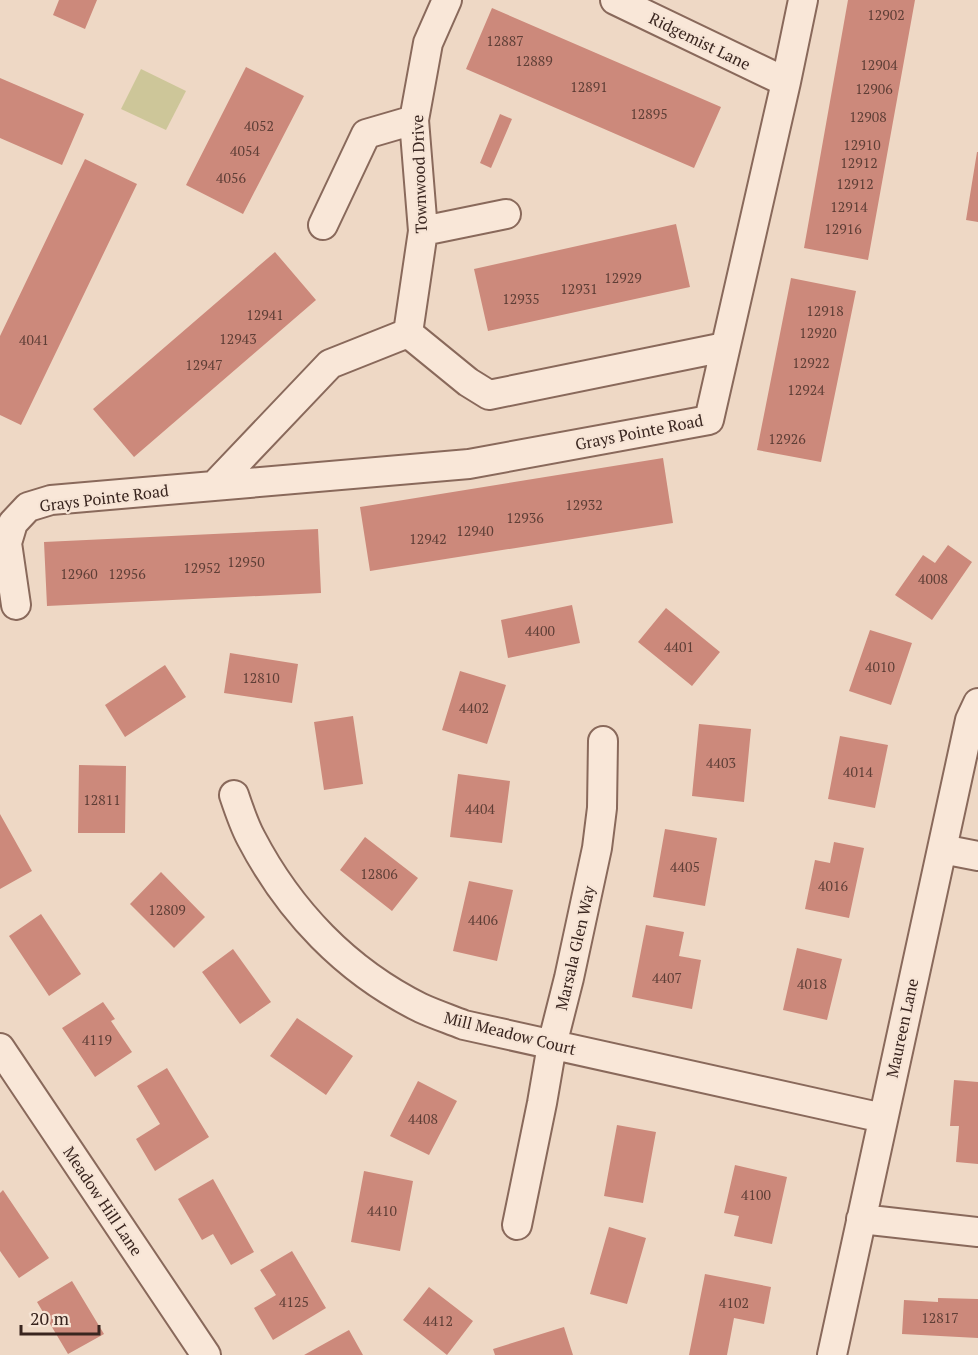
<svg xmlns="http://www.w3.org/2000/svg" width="978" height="1355" viewBox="0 0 978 1355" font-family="'PT Serif',serif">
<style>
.green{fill:#cdc699}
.building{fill:#cc897b}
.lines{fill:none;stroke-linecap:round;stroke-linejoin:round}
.minor-casing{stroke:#89695b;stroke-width:32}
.minor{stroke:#f9e7d8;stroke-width:28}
.labels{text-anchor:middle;stroke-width:4.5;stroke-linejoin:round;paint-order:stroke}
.number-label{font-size:14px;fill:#5e3e36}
.street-label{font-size:16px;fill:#39251f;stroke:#f6e4d5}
</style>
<rect width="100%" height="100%" fill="#eed8c5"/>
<!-- green -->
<path class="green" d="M141,69L186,91L166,130L121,109Z"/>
<!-- building -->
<path class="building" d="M59,0H97L85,29L53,15Z
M848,0H915L868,260L804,248Z
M492,8L721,107L694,168L466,69Z
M246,67L304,96L243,214L186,185Z
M0,78L84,114L62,165L0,138Z
M500,114L512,119L491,168L480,163Z
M977,152H978V222L966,220Z
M85,159L137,184L21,425L0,415V336Z
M676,224L690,287L488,331L474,269Z
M275,252L316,300L134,457L93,409Z
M791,278L856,291L821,462L757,450Z
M663,458L673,523L370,571L360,507Z
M318,529L321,593L47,606L44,542Z
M948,545L972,562L932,620L895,595L923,555L935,563Z
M572,605L580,643L508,658L501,620Z
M666,608L720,652L692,686L638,642Z
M870,630L912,643L891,705L849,691Z
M230,653L298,664L292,703L224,693Z
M165,665L186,697L125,737L105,705Z
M460,671L506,685L487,744L442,730Z
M353,716L363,784L324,790L314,722Z
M699,724L751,729L744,802L692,796Z
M840,736L888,745L875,808L828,799Z
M79,765L126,766L125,833H78Z
M458,774L510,781L502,843L450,837Z
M0,814L32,871L0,889Z
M665,829L717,838L705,906L653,897Z
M365,837L418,878L392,911L340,870Z
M834,842L864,848L849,918L805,909L815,860L830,863Z
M161,872L205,917L174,948L130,904Z
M469,881L513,890L497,961L453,951Z
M41,914L81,974L49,996L9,936Z
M646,925L684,932L679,956L701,960L692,1009L632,997Z
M797,948L842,959L827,1020L783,1010Z
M233,949L271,1002L240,1024L202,972Z
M103,1002L115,1019L111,1021L132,1052L95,1077L62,1028Z
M297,1018L353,1056L326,1095L270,1056Z
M167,1068L209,1137L155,1171L136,1139L160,1124L137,1086Z
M954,1080L978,1082V1164L956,1162L959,1126H950Z
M418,1081L457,1101L429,1155L390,1136Z
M617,1125L656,1132L643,1203L604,1196Z
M735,1165L787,1177L772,1244L734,1236L739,1216L724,1213Z
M364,1171L413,1181L400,1251L351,1242Z
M213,1179L254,1252L231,1265L213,1234L202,1240L178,1199Z
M3,1190L49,1258L19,1278L0,1251V1193Z
M609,1227L646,1238L627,1304L590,1294Z
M292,1251L326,1308L273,1340L254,1308L276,1295L260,1270Z
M705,1274L771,1287L764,1324L734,1318L727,1355H689Z
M72,1281L104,1334L68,1354L37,1302Z
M429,1287L473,1321L447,1355L403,1320Z
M938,1298L978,1299V1338L902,1334L904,1300L938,1302Z
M564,1327L573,1355H495L493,1349Z
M349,1330L363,1355H304Z"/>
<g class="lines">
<!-- minor casing -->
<g class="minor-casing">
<path id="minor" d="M447,0L428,43L414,120L423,231L408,333L468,382L489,395L725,347
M615,0L786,82
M323,225L366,134L414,120
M423,231L506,214
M214,486L330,364L408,333
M16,605L7,543L13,523L28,507L51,500L469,464L709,420L786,82L803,0
M234,795C239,810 244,825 251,838C289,911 346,971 421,1008C434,1014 449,1019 464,1025L883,1118
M942,849L978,856
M0,1048L206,1355
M861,1219L978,1232
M517,1225L542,1103L552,1045L569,978L597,848L602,808L603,741
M832,1355L970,720L978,703"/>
</g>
<!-- minor -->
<use href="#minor" class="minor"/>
</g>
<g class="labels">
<!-- number labels -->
<g class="number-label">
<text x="886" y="20">12902</text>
<text x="505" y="46">12887</text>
<text x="534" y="66">12889</text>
<text x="879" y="70">12904</text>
<text x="589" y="92">12891</text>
<text x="874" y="94">12906</text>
<text x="649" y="119">12895</text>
<text x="868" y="122">12908</text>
<text x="259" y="131">4052</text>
<text x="862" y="150">12910</text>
<text x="245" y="156">4054</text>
<text x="859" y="168">12912</text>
<text x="231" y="183">4056</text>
<text x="855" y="189">12912</text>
<text x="849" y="212">12914</text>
<text x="843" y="234">12916</text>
<text x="623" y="283">12929</text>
<text x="579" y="294">12931</text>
<text x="521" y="304">12935</text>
<text x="825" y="316">12918</text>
<text x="265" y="320">12941</text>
<text x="818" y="338">12920</text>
<text x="238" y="344">12943</text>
<text x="34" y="345">4041</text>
<text x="811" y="368">12922</text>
<text x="204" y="370">12947</text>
<text x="806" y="395">12924</text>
<text x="787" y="444">12926</text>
<text x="584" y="510">12932</text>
<text x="525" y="523">12936</text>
<text x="475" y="536">12940</text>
<text x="428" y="544">12942</text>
<text x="246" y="567">12950</text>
<text x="202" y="573">12952</text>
<text x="79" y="579">12960</text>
<text x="127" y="579">12956</text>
<text x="933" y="584">4008</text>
<text x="540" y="636">4400</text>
<text x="679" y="652">4401</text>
<text x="880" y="672">4010</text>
<text x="261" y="683">12810</text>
<text x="474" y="713">4402</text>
<text x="721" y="768">4403</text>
<text x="858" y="777">4014</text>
<text x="102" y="805">12811</text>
<text x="480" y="814">4404</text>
<text x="685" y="872">4405</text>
<text x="379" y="879">12806</text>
<text x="833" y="891">4016</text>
<text x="167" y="915">12809</text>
<text x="483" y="925">4406</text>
<text x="667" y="983">4407</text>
<text x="812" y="989">4018</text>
<text x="97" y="1045">4119</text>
<text x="423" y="1124">4408</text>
<text x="756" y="1200">4100</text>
<text x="382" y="1216">4410</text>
<text x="294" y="1307">4125</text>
<text x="734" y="1308">4102</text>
<text x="940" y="1323">12817</text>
<text x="438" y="1326">4412</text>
</g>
<!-- street labels -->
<g class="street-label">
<text transform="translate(700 41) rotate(26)" y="6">Ridgemist Lane</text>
<text transform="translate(419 174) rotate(-92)" y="6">Townwood Drive</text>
<text transform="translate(639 432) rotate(-11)" y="6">Grays Pointe Road</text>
<text transform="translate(104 498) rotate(-7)" y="6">Grays Pointe Road</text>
<text transform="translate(575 948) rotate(-77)" y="6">Marsala Glen Way</text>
<text transform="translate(902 1028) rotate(-78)" y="6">Maureen Lane</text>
<text transform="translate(510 1033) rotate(14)" y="6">Mill Meadow Court</text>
<text transform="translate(103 1201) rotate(56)" y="6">Meadow Hill Lane</text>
</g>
</g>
<!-- scale -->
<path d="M21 1325v9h78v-9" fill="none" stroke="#39251f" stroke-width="3"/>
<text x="30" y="1325" font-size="18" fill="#39251f" stroke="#f6e4d5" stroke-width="4.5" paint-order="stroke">20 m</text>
</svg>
